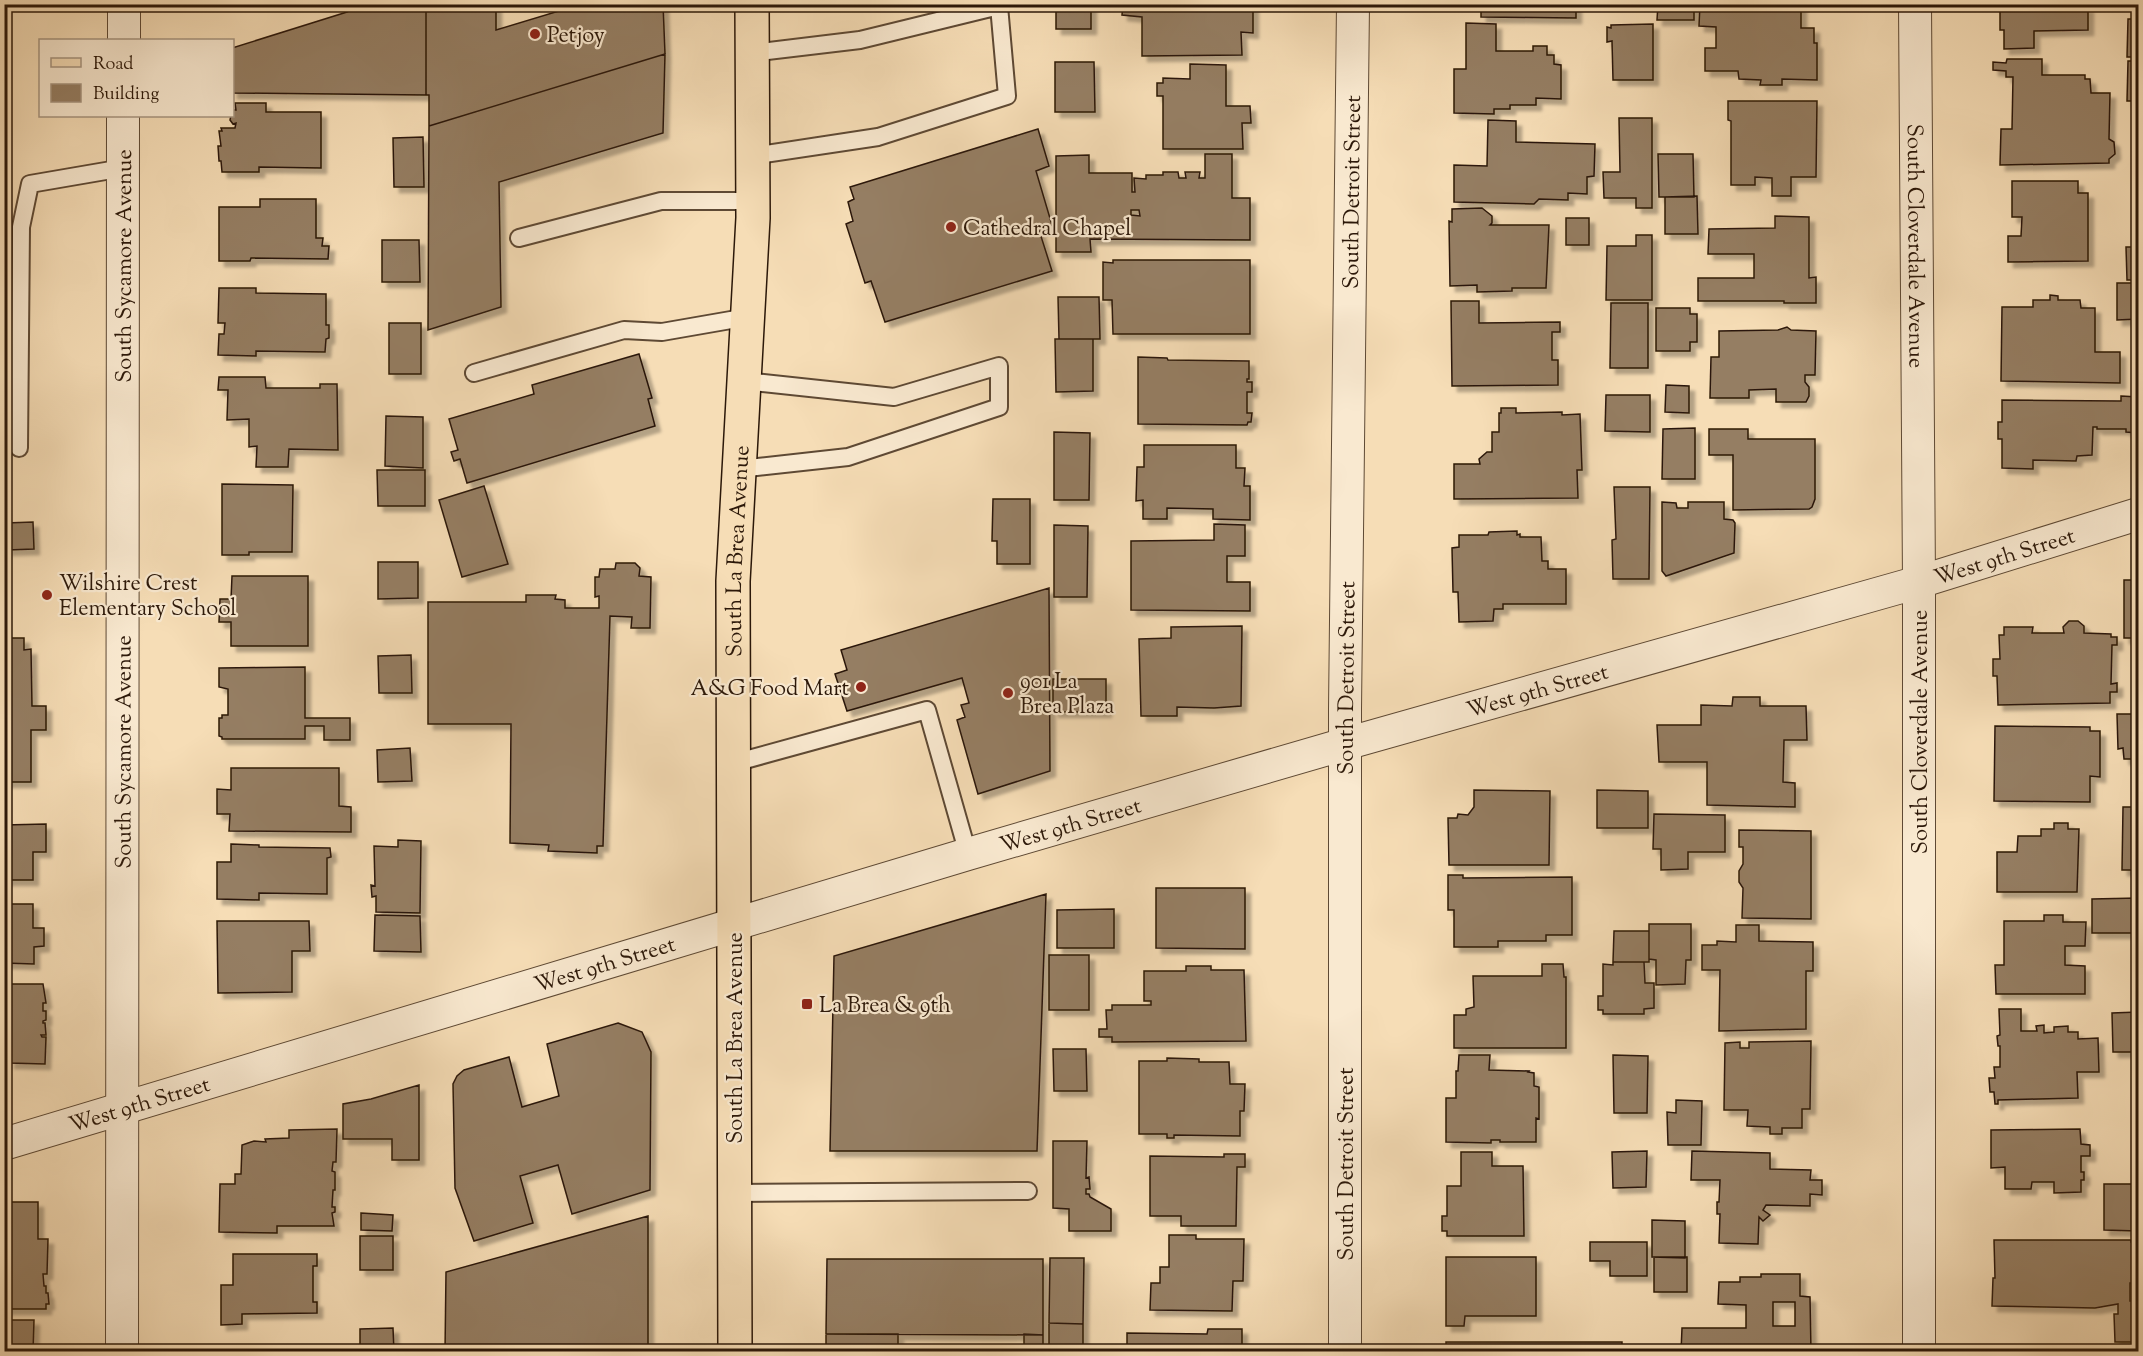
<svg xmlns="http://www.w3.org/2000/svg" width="2143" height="1356" viewBox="0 0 2143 1356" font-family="'Sorts Mill Goudy',serif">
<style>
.building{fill:#957e63;stroke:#2c1809;stroke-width:1.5;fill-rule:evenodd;filter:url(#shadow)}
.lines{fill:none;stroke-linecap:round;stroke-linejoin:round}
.service-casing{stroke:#5e4934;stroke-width:20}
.minor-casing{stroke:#5e4934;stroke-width:34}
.primary-casing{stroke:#2c1809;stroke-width:36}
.service{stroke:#f9e9d0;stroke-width:16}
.minor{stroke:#f9e9d0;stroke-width:32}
.primary{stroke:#f6ddb6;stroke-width:33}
.poi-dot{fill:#8f2418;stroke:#f9e9d0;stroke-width:2}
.labels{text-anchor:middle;stroke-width:4.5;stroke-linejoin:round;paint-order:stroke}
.poi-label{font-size:22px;fill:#2c1809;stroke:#f9e9d0;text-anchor:start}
.street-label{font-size:22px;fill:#2c1809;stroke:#f9e9d0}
</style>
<defs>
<filter id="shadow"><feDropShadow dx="5.5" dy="5.5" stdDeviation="1.5" flood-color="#0004"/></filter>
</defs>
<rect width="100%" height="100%" fill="#f6ddb6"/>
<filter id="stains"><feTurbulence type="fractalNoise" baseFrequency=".00333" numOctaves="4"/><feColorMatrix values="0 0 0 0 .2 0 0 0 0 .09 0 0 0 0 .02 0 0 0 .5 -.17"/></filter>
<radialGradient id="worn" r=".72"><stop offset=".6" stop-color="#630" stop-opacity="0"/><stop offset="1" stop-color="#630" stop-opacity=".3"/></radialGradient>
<!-- building -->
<path class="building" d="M426,4H496V30L582,4H663L665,54L429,126V95H426Z
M426,4V95L232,93V48L347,12L362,4Z
M1056,4H1091V29H1056Z
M1123,4H1253V33L1241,32L1242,55L1142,56V17L1122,15Z
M1481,4H1576V18L1481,17Z
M1658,4H1694V20H1657Z
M1700,4H1801V28H1814V43H1817V80L1782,79V85H1760L1761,80L1739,79L1738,71H1705V48H1716V27L1699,26Z
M2000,4H2072V6L2088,7V30L2034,31V48L2004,49V30H2000Z
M2128,19H2138V57H2127Z
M1466,23L1496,24V51H1533V46H1547V55H1554V64L1561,65V99L1536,98V105H1510V109H1494V114L1454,113V69H1466Z
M1653,24V80H1613L1612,41L1607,42V27L1611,28V25Z
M665,54L663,133L499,182L501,307L428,330L429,126Z
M2007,59H2042V75H2085V79H2090L2091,93H2110L2109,139L2114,142L2115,154L2109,159V163L2000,165L2001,129H2012L2013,77H2006V71L1993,70V62L2006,63Z
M2128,61H2138V101H2127Z
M1055,62H1094L1095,112H1055Z
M1190,64L1226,65V106H1250L1251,123H1242L1243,149H1163V96H1157V83H1163V78L1190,79Z
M1728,101H1817L1816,177H1791V196H1772V178L1755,177V185H1731V121L1728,120Z
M235,103H266V112H321V168L259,167V172H222L221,161H219L218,146H221L219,131H222L221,128H235L236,123L233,124L230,120L232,110H236Z
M1619,118H1652V208H1636V198H1604L1603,172H1620Z
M1488,120L1516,121V142L1595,144L1594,176L1587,177V194L1568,193V200L1539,199L1534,204L1454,202V165L1487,166Z
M1038,129L1049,166L1036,171L1052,225L1039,230L1052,271L885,322L871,281L865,283L846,224L853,221L848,202L854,199L850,187Z
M423,137L424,187H394L393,138Z
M1205,154H1232V198H1250V240L1090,239L1091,252H1056V156L1089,155V173H1132V192H1135L1134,178L1146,179V175H1163V172H1178L1179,178H1186L1185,172H1200L1199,178H1205ZM1131,210H1139L1140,216L1131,215Z
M1658,154H1693L1694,197H1659Z
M2012,181H2078V193H2088V261L2008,262V236H2021L2022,217H2012Z
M1697,196L1698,234H1665V197Z
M260,199H316V238H323L322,246H329L328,259L251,258L250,261H219V207H260Z
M1482,208L1492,216V223L1490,225H1549L1546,288H1512V291L1477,292V285L1450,286L1449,221L1452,222V209Z
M1775,216L1809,217V278L1816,277V303H1784V301H1698V278H1754V254H1708L1709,229L1775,228Z
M1566,218H1589V245H1566Z
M1636,235H1652V300H1606L1607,246H1636Z
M382,240H419L420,282H382Z
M2126,247H2138V280H2127Z
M1113,260H1250V334H1113L1112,300H1103V262L1113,263Z
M2117,283H2138V319L2117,320Z
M219,288H256V293L326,294V325H329V338L326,339L325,352L256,351V356L218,355L219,334H224L225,323H218Z
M2050,295L2058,296V300H2080L2081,308H2095V352H2120V383L2001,381L2002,307H2033V300H2050Z
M1058,297H1099L1100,339H1059Z
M1451,301H1479V323L1560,322V332H1552V360H1558V385L1452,386Z
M1611,303H1648V368H1610Z
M1656,308H1690V314H1697V342H1690V351H1656Z
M389,323H421V374H389Z
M1787,327L1791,330L1816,331L1815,375H1805V382L1809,387V396L1806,402H1776V389L1749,390V398H1710L1711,357H1719V331L1778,330Z
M1055,339H1093V391L1056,392Z
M639,354L652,398L648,399L655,426L467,483L460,459L454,461L451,452L458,450L449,419L534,394L532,385Z
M1138,357L1167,358L1168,360L1249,361V379H1247V382H1252V392H1247V413H1252L1251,422H1248L1247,425L1138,424Z
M219,377H265L266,388H320V384H337L338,450L289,449L288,467H256L257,446L249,447V419L227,420L228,390H218Z
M1666,385L1689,386V413L1665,412Z
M1606,395H1650V432L1605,431Z
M2121,396L2138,397V433L2126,432V429H2097V427H2093L2092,455L2077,456L2076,461L2033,460V469L2002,468V439H1998V422H2002V400L2121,401Z
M1501,408H1516V413L1562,412V415L1580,414L1582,470H1577L1578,498L1454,499V464H1480L1479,459L1487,452H1492V432H1499V413H1501Z
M386,416L423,417V468L385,466Z
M1695,428V479H1662L1663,429Z
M1709,429H1748V439H1815V499L1812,507L1809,509L1733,510V455H1709Z
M1054,432L1090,433L1089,500H1054Z
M1144,445H1236V468H1245L1244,486H1250V520L1213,519V509L1167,508V519H1143V500L1136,501L1137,467H1144Z
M377,470H425V506H378Z
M222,484L293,485L292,552H249V555H222Z
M484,486L508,564L462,577L439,500Z
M1614,487H1650L1649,579H1613L1612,540L1616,539Z
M993,499H1030V564H997V541H992Z
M1662,502L1676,503L1677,508H1688V502H1724V519L1733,520L1735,523L1734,553L1666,576L1662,571Z
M33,522L34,549L7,550L6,523Z
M1214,524L1245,525V556H1227V582H1250V611L1131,610V541L1214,540Z
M1054,525L1088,526L1087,597H1054Z
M1517,531V535L1520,534V537H1541L1542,561H1548V569H1566V604H1503V609H1494L1493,621L1459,622L1458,592H1453L1452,548L1459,547V535H1488L1489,532Z
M378,562H418V598L378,599Z
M616,563H635L640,568L639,576L651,577L650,628H631L632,617L610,616L603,846H597V853L548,851L549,845L510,843L511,724H428V602H526V595H556L555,599L565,600V608H599V596L595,597V577H599L600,569H615Z
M232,576H308V646H231V622H219L220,599H231Z
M2124,580H2138V638H2124Z
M1049,588L1050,771L978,794L957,720L965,717L961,705L969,703L962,678L847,711L835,674L847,670L841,650Z
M2069,621H2078L2084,626V633L2111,634V637H2117V645H2112L2111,684L2117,683V692H2110V703L1998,705L1997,676H1993V659H2000L1999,635H2004V627H2033L2032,633H2064L2063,627Z
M1242,626L1241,706L1214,708L1177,707V716H1141L1139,639L1171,638V627Z
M4,638H24V650L31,649L32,706H46V730H31V782H4Z
M411,655L412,693H379L378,656Z
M305,667V718H350V740H324V726H305V739H222V737L219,736V718H222V715H228V689L219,687V668Z
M1053,679H1106V712H1053Z
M1733,697H1760V706H1806L1807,740H1784L1783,782L1795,783V807L1707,805V762H1659L1657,725H1701V705L1732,706Z
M2117,714H2138V759H2124L2123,748L2118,749Z
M1995,726L2090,727V731H2100V777L2090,776V802L1994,801Z
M410,748L412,781L378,782L377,750Z
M231,768H339V806L351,807V832L229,831L230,814H217V789L231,790Z
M1474,790L1550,791L1549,865H1449L1448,818H1457L1458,814L1468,815L1474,807Z
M1597,790L1648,791V828H1597Z
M2123,807H2138V870H2122Z
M1654,814L1725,815V852H1688V869L1661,870V849H1653Z
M2054,823H2068V829H2079L2077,892H1997V852H2017L2018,836H2041V829H2054Z
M46,824V852H33V880H4V825Z
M1739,830L1811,831V919L1742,918L1743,888L1739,882V871L1743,864V847H1739Z
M398,840L421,841L420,913L376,912V896L372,897L371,885L375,886L374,846L398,847Z
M231,844L259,845V847L330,848L331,857L327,858V894L259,893V900L217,899V862H231Z
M1448,875H1463V878L1572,877V935H1546V941H1498V947H1454V910H1448Z
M1156,888H1245V949L1156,948Z
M1046,894L1037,1151H830L834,956Z
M2138,898V933H2092V899Z
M4,904H33V928H44V946L34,947V964L4,963Z
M1114,909V948H1057V910Z
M375,915L420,916L421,952L374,951Z
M2044,915H2063V922H2086L2085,946H2065V965L2085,966V994H1996L1995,965H2004V921H2044Z
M217,921H309L310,951H292V992L218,993Z
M1649,924H1691V960H1686L1685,984L1656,985V960L1649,959Z
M1736,925H1759V941L1813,942V971H1806V1029L1719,1031L1720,970H1702V945H1717V941L1736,942Z
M1614,931H1649V962H1613Z
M1049,955H1089V1010H1049Z
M1613,962H1644L1645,983H1654V1008L1644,1009V1014H1603V1010H1598V996H1603V964L1613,965Z
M1542,964H1563L1564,977H1566V1048H1454V1015H1466V1009L1474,1007L1473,976H1542Z
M1186,966H1211V970H1244L1246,1041L1112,1042V1037H1099V1029H1107L1106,1010H1112V1005H1151V1001H1144V971H1186Z
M9,984H43L46,1003H43V1011H46V1020L43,1021V1023H45L46,1035H41L42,1037H46L45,1064L9,1063L10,1055H4V993H9Z
M1999,1009H2021V1031H2037L2036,1026L2044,1025V1033L2054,1032V1027L2068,1026V1032H2078V1039L2098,1038L2099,1072H2077L2078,1098L1998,1100V1104H1995L1994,1092H1990L1989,1078H1995L1994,1067H2000V1046H1998L1997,1036L2000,1035Z
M2138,1012V1052H2113L2112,1013Z
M618,1023L642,1032L651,1052L650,1190L572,1214L558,1165L520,1176L533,1223L474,1241L455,1188L453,1084L457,1076L464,1070L509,1057L522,1107L559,1096L547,1044Z
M1811,1041L1810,1109H1802V1128H1782V1134H1770V1127L1747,1126L1748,1110H1724L1725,1043L1740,1042V1048H1749V1042Z
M1053,1049H1086L1087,1091H1054Z
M1459,1055H1490L1489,1070L1529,1071L1528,1072L1534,1073V1086L1539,1087V1119L1536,1118V1142H1500V1140H1491V1143L1446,1142V1098H1456V1071H1458Z
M1613,1055L1648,1056L1647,1113H1614Z
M1167,1058L1199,1059V1062H1229L1230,1084H1245L1244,1111H1240V1136L1174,1135V1138H1167V1134H1139V1061H1167Z
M419,1085V1160H392V1139H343V1104L371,1099Z
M1676,1100L1702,1101L1701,1145H1668L1667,1112L1676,1113Z
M337,1129L336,1162H333L332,1171L335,1172V1190H333L332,1207H335V1212L332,1213L334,1226H277V1233L219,1232L220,1184H235V1174H241L242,1145L254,1141L266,1142L265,1139L289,1138V1130Z
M2080,1129L2081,1144L2090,1145V1156H2081V1172H2084V1180H2081V1192L2054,1193V1182H2032L2031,1189H2005V1167L1991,1168V1130Z
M1053,1141H1087L1086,1178L1089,1177L1090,1189H1086V1194H1089L1090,1197L1111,1209V1231H1069V1209L1053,1208Z
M1647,1151L1646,1187L1613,1188L1612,1152Z
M1692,1151L1770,1153V1169L1811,1170L1810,1180H1822V1195L1810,1194V1206L1766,1205L1763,1210L1770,1215L1763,1221L1759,1217L1758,1244L1719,1243L1720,1214H1717V1202H1719L1720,1180H1691Z
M1461,1152H1492V1166H1523L1524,1236H1447V1231H1442V1216H1447V1186H1461Z
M1224,1154H1245V1167H1237L1236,1226H1181V1216H1150V1156L1224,1157Z
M2104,1184H2138V1231L2104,1230Z
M5,1202H38V1239H48L47,1274H43L44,1286H46V1293H48L49,1304H46V1309H4Z
M361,1213L393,1215L392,1231L361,1230Z
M648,1216V1352H445L446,1272Z
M1652,1220L1685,1221V1258L1652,1257Z
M1169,1235H1196V1239H1244L1243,1281H1233L1232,1311L1150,1310L1151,1283H1160V1267H1169Z
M360,1236H393V1270H360Z
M1994,1240H2131V1242H2138V1283H2130V1301H2138V1342H2115L2114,1314H2118V1304L2095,1308L1992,1306L1993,1278H1995Z
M1590,1242H1647V1276H1610V1261H1590Z
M233,1254H317V1266H313V1302H317V1313L242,1314V1324L221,1325V1285H233Z
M1446,1257H1536V1316H1465L1464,1326H1446Z
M1654,1257H1687V1292H1654Z
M1050,1258H1084L1083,1324L1049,1323Z
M827,1259H1043V1335L826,1334Z
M1761,1274H1800V1296L1810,1297L1811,1352H1681L1682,1328H1746V1305L1718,1304L1719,1282H1740V1277H1761ZM1773,1302H1795V1326H1773Z
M4,1320H34L33,1352H4Z
M1049,1323L1083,1324V1352H1049Z
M393,1328L394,1352H360V1329Z
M1208,1329H1242V1352H1127V1333L1207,1334Z
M826,1334H898V1345L1024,1346V1334L1043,1335V1352H826Z
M1446,1342H1622V1352H1442V1349H1446Z
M231,1345H317V1352H231Z
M2043,1350H2076V1352H2043Z"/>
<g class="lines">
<!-- service casing -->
<g class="service-casing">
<path id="service" d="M752,53L860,40L999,6L1007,96L878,137L752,156
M519,238L661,201H753
M474,373L624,330L662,332L748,317
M19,448L21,227L30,184L123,168
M739,469L848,457L999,407V366L894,397L744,381
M734,763L927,710L968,854
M735,1193L1028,1191"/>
</g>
<!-- minor casing -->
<g class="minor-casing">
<g id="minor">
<path id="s1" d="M1915,4L1919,582V1352"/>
<path d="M124,40V4"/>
<path id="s2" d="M4,1144L968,854L1345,744L1919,582L2138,514"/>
<path id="s3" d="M122,1352L123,116"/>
<path id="s4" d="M1345,1352V709L1353,4"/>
</g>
</g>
<!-- primary casing -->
<g class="primary-casing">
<g id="primary">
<path id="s5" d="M735,1352L733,581L753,218L752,4"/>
</g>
</g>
<!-- service -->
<use href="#service" class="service"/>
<!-- minor -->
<use href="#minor" class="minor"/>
<!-- primary -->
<use href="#primary" class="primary"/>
</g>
<!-- markers -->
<g class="poi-dot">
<circle cx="535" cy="34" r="6"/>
<circle cx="951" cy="227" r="6"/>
<circle cx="47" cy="595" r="6"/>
<circle cx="861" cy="687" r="6"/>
<circle cx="1008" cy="693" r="6"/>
<rect x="801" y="998" width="12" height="12" rx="3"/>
</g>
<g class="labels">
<!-- poi labels -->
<g class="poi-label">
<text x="547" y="42">Petjoy</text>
<text x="963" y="235">Cathedral Chapel</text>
<text x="59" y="590">Wilshire Crest<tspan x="59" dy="25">Elementary School</tspan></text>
<text x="1020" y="688">901 La<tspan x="1020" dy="25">Brea Plaza</tspan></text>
<text x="849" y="695" text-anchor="end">A&amp;G Food Mart</text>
<text x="819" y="1012">La Brea &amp; 9th</text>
</g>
<!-- street labels -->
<g class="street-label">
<text dy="8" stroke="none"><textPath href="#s4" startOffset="1160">South Detroit Street</textPath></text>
<text dy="8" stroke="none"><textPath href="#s1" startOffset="242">South Cloverdale Avenue</textPath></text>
<text dy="8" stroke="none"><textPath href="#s3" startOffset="1086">South Sycamore Avenue</textPath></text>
<text dy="8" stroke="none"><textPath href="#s5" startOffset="801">South La Brea Avenue</textPath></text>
<text dy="8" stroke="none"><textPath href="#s2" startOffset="2085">West 9th Street</textPath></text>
<text dy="8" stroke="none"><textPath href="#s4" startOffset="674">South Detroit Street</textPath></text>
<text dy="8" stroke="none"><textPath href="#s2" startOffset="1599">West 9th Street</textPath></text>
<text transform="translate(1919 732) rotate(-90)" y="8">South Cloverdale Avenue</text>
<text dy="8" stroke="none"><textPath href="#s3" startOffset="600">South Sycamore Avenue</textPath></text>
<text dy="8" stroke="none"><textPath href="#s2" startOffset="1113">West 9th Street</textPath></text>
<text dy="8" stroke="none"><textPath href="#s2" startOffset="627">West 9th Street</textPath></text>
<text transform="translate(734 1038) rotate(-90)" y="8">South La Brea Avenue</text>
<text dy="8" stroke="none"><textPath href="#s2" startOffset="141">West 9th Street</textPath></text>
<text transform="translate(1345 1164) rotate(-90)" y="8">South Detroit Street</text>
</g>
</g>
<!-- margin -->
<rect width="2143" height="1356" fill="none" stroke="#f6ddb6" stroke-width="24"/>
<rect x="6" y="6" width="2131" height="1344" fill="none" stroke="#2c1809" stroke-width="3"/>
<rect x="12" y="12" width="2119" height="1332" fill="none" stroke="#2c1809" stroke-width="1.5"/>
<!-- legend -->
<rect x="39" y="39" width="195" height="78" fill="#f9e9d0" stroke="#a79580" stroke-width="1.5"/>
<rect x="51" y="58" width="30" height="9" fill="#f6ddb6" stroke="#a79580" stroke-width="1.5"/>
<text x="93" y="69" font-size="18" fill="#2c1809">Road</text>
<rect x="51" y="84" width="30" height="18" fill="#957e63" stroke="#a79580" stroke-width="1.5"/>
<text x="93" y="99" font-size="18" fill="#2c1809">Building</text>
<rect width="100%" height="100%" filter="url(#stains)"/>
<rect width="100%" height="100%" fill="url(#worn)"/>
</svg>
